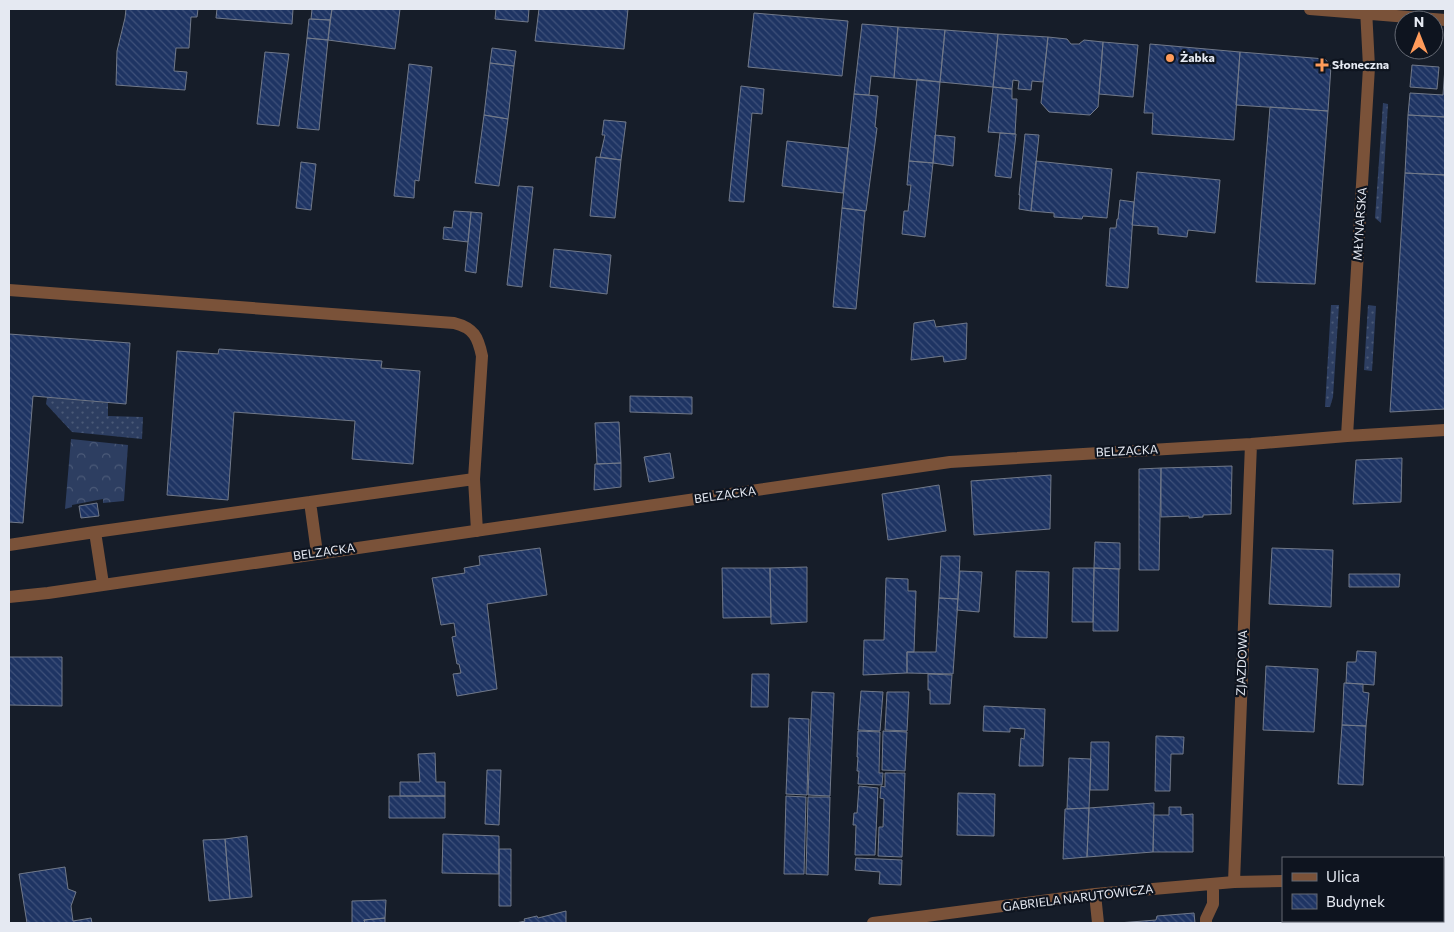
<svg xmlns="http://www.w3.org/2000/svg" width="1454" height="932" viewBox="0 0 1454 932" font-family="Commissioner,sans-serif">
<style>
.grass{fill:url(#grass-dots)}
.forest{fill:url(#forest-crowns)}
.building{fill:url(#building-back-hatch);stroke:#717989}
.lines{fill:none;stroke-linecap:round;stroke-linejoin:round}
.minor{stroke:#7a5239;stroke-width:12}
.poi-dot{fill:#ff9b5a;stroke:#0e141f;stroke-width:2}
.labels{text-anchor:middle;stroke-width:4.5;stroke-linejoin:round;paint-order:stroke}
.poi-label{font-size:12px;font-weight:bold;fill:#e5e9f2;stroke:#0e141f;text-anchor:start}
.street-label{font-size:12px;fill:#e5e9f2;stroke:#0e141f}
</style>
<defs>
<pattern id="grass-dots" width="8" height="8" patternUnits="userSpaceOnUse" patternTransform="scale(1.25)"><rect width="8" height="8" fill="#2d3e61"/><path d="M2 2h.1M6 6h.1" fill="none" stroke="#4b5a78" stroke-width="1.8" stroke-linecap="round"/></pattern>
<pattern id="forest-crowns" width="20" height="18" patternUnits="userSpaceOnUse" patternTransform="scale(1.25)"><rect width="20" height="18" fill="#2d3e61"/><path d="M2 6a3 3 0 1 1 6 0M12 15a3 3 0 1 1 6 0" fill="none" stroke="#4b5a78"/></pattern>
<pattern id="building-back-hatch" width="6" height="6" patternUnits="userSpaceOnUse" patternTransform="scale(1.25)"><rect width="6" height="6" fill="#1e3463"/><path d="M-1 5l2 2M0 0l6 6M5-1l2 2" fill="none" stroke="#3f517a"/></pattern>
</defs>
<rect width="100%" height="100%" fill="#161d29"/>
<!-- grass -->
<path class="grass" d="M1383,103L1388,104L1381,223L1375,218Z
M1331,305H1339L1333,397L1330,407H1325Z
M1368,305L1376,306L1372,371L1364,370Z
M47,397L108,403V416L143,417L142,439L72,432L46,404Z"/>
<!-- forest -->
<path class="forest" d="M71,439L128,445L124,501L103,503V499L72,505V507L65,509Z"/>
<!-- building -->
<path class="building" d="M126,9H198L197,17H191L189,48H176L174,71L187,72L185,90L116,85L117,51L125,18Z
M217,9H293L292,24L216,18Z
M312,9H332L330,20L311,19Z
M332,9H400L395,49L328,40Z
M496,9H529L528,22L495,19Z
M539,9H628L624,49L535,41Z
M754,13L848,21L842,76L748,67Z
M309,19L330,20L328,40L307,38Z
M862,24L898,27L894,78L871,76L869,95L854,94Z
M898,27L945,30L940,82L894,78Z
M945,30L998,34L993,87L940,82Z
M998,34L1048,37L1043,82L1032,81L1031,90L1018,89L1019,81L1013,80L1012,89L993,87Z
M1048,37L1067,39L1071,44H1079L1084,40L1103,42L1098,107L1090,115L1049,112L1041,103Z
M307,38L328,40L319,130L297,128Z
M1103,42L1138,45L1133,97L1099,94Z
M1150,44L1240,52L1234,140L1152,134L1153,113H1144Z
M492,48L516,51L514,66L490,63Z
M265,52L289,54L279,126L257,124Z
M1240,52L1325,59L1331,66L1328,111L1236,105Z
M490,63L514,66L508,119L484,115Z
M409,64L432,67L419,181L415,180L414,198L394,196Z
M1412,65L1439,67L1437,89L1410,87Z
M1445,67V117L1408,115L1410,93L1443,95Z
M917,79L940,82L933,163L909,161Z
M741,86L764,89L762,114L752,113L744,202L729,201Z
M993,87L1012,89V99H1017L1015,134L988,132Z
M854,94L878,96L875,127L877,128L866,211L842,208Z
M1270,107L1328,111L1315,284L1256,282Z
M484,115L508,119L499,186L475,183Z
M1408,115L1445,117V175L1405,173Z
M604,120L626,122L621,160L600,157L605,135H602Z
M1000,133L1016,134L1011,178L995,176Z
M1025,134L1039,135L1031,211L1019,209L1020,195H1019Z
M935,135L955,137L953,166L933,163Z
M787,141L848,148L843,193L782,186Z
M596,157L621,160L615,218L590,216Z
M909,161L933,163L925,237L902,234L904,211H908L911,185H907Z
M1036,161L1112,169L1107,218L1083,216L1082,219L1054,217V213L1031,211Z
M301,162L316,164L311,210L296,208Z
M1137,172L1220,180L1215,233L1188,230L1187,237L1158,234V227L1132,225Z
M1405,173L1445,175V409L1390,412Z
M518,186L533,187L522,287L507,285Z
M1120,200L1134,202L1128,288L1106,286L1110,228H1116L1117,219H1118Z
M842,208L865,211L856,309L833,307Z
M454,211L471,212L468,242L443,239L444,227L452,228Z
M471,212L482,213L476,273L465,271Z
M554,249L611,255L607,294L550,287Z
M934,320L936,327L967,323L966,359L944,362L943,356L911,360L914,323Z
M9,334L130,343L126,404L33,396L23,523L9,522Z
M219,349L382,361L381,368L420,371L413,464L352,459L355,421L234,412L228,500L167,495L177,351L218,354Z
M630,396L692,397V414L630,412Z
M619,422L621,463L597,464L595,423Z
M670,453L674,478L649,482L644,457Z
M1402,458L1401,502L1353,504L1356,460Z
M621,463V487L594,490L595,464Z
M1232,466L1231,514L1203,515V517L1189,518V516L1161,517V468Z
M1161,468L1159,570H1139V469Z
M1051,475L1050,529L974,535L971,481Z
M939,485L946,531L888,540L882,494Z
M97,503L99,516L81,518L79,506Z
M1095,542L1120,543V569L1094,568Z
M540,548L547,595L487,604L497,689L457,696L453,674L461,673L459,664H457L452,637L456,636L454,623L441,625L432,578L465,573L464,568L480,565L479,556Z
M1272,548L1333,550L1331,607L1269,604Z
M941,556H960L958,599L939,598Z
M807,567V622L771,624L770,568Z
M722,568H770L771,617L723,618Z
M1073,568H1094L1093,622H1072Z
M1094,568L1119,569L1118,631H1093Z
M960,571L982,572L979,612L957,610Z
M1016,571L1049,572L1047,638L1014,637Z
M1349,574H1400L1399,587H1349Z
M886,578L908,579V591H916L914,652H907V673L863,675L864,640H884Z
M939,598L958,599L953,674L907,673V652H936Z
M1357,651L1376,652L1374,685L1346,683L1347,662H1356Z
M9,657H62V706L9,705Z
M1266,666L1318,669L1314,732L1263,730Z
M752,674H769L768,707H751Z
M928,674L952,675L950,704H930V690H928Z
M1344,683L1363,684V692L1369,693L1366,726L1342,725Z
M861,691L883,692L880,731L858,730Z
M812,692L834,693L830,796L808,795Z
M887,692H909L907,731L885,730Z
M984,706L1045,709L1043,766H1019L1021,738L1024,739L1025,729L1010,728V732L983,731Z
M789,718L809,719L807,795L786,794Z
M1342,725L1366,726L1363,785L1338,784Z
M858,731L880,732L879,773H883L882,785L858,784L859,771H857L858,757H857Z
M883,731L907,732L905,771L882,770Z
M1156,736L1184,737L1183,754H1171L1170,791H1155Z
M1091,742H1109L1108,790H1090Z
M435,753L436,782H445V796H400V782H420L418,754Z
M1069,758L1091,759L1089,808L1067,809Z
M487,770H501L499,825L485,824Z
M885,773H905L902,857L878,856L879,827H883L884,799L880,798L881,786L885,787Z
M859,786L878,788L875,855H855L856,825H853L854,813H857Z
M958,793L995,794L994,836L957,835Z
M389,796H445V818H389Z
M786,796L806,797L804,874H784Z
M808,797H830L828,875L806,874Z
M1154,803L1153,852L1087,857L1089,808Z
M1169,807H1181V815L1193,814V852H1153L1154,815H1169Z
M1089,808L1087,857L1063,859L1065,809Z
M443,834L499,836V874L442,873Z
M247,836L252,897L230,899L225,839Z
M225,839L230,899L209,901L203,840Z
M499,849H511V906H499Z
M856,858L902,860L901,885L879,884L880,872L855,870Z
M65,867L68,889L76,892L71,906L73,921L91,918L92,923H27L19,874Z
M386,900L385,918L364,920L365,923H352V901Z
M566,911V923H516L525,921L524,919L537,916L538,918Z
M1194,913L1195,923H1118L1156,920L1157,916Z
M385,918V923H365L364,920Z"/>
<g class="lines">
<!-- minor -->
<path class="minor" d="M1310,9L1445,20
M9,290L454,323C474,328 478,337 482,356L474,479L477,531
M1347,436L1369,67L1366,9
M310,502L317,553
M95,532L474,479
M9,545L95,532L103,584
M9,597L48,593L950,462L1251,444L1347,436L1445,430
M1443,880H1445
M1234,882L1251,444
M1095,894L1098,923
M873,923L1095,894L1234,882L1283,881
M1206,923V919L1213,904V884"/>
</g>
<!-- markers -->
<g class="poi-dot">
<circle cx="1170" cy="58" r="5"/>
<path d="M1319.5 57.5h5v5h5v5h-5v5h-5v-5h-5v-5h5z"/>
</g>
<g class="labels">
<!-- poi labels -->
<g class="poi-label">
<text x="1180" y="62">Żabka</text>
<text x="1332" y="69">Słoneczna</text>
</g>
<!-- street labels -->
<g class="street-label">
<text transform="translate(1360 224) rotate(-86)" y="4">MŁYNARSKA</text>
<text transform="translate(1127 451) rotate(-3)" y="4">BELZACKA</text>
<text transform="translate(725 495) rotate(-8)" y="4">BELZACKA</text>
<text transform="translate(324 552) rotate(-8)" y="4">BELZACKA</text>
<text transform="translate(1242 663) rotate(-88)" y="4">ZJAZDOWA</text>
<text transform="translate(1078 898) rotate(-7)" y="4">GABRIELA NARUTOWICZA</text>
</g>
</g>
<!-- border -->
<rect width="1454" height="932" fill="none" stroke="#e5e9f2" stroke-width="20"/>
<!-- legend -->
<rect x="1282" y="857" width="162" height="65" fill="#0e141f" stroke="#646973"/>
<rect x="1292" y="873" width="25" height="8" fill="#7a5239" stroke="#646973"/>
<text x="1326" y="882" font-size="15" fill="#e5e9f2">Ulica</text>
<rect x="1292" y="894" width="25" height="15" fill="url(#building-back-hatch)" stroke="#646973"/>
<text x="1326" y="907" font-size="15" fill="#e5e9f2">Budynek</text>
<!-- north arrow -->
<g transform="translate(1419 35)"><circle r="24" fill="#0e141f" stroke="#646973"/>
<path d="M0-4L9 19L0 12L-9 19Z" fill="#ff9b5a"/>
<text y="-8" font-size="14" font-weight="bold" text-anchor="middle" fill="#e5e9f2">N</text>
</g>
</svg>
